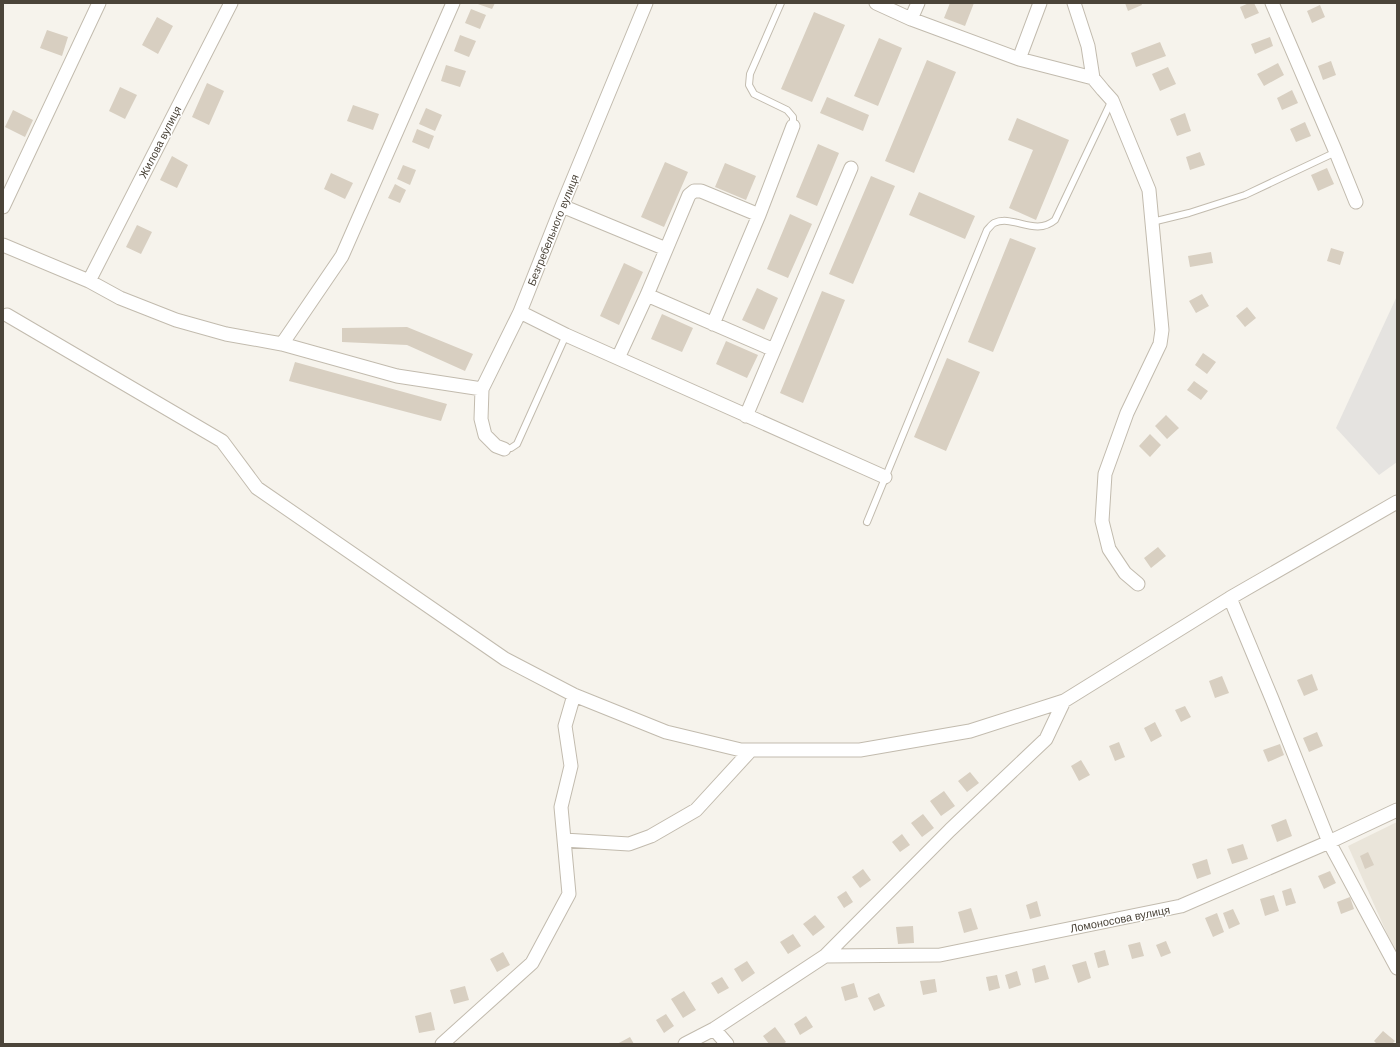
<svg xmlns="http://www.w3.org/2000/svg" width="1400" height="1047" viewBox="0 0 1400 1047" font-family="Arial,sans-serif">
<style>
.residential{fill:#eae5da}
.parking{fill:#e5e3e0}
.building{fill:#d8cfc1}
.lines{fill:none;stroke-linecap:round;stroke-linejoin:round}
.service-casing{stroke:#c2bbae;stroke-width:8}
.minor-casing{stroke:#c2bbae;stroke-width:15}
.service{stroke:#fff;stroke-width:6}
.minor{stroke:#fff;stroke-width:13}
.labels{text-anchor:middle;stroke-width:3;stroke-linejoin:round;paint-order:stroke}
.street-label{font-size:11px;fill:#4b4439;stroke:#fff}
</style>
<rect width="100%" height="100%" fill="#f6f3ec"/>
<!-- residential -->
<path class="residential" d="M1397,822V956L1348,846Z"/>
<!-- parking -->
<path class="parking" d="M1397,296V462L1379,475L1336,428Z"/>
<!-- building -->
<path class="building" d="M475,3H495L492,9Z
M950,3H974L965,26L944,18Z
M1125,3H1141L1142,5L1128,11Z
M1249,3H1254L1259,13L1245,19L1240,7Z
M1320,5L1325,17L1312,23L1307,11Z
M471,9L486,15L480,29L465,23Z
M814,12L845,25L812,102L781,89Z
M157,17L173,26L158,54L142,45Z
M47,30L68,37L62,56L40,48Z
M460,35L476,41L469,57L454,51Z
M1270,37L1273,46L1255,54L1251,44Z
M879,38L902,48L878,106L854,96Z
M1160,42L1166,56L1136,67L1131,53Z
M927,60L956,72L914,173L885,161Z
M1331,61L1336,75L1323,80L1318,66Z
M1278,63L1284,75L1264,86L1257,74Z
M446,65L466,71L460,87L441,81Z
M1168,67L1176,84L1160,91L1152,74Z
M207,83L224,91L209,125L192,117Z
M120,87L137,95L125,119L109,111Z
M1292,90L1298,103L1282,110L1277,98Z
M827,97L869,115L863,131L820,113Z
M353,105L379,114L373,130L347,121Z
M426,108L442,115L435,131L419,124Z
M13,110L33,120L25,137L5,127Z
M1185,113L1191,131L1177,136L1170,119Z
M1017,118L1069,140L1036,220L1009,208L1033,150L1008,140Z
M1305,122L1311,136L1296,142L1290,129Z
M417,129L434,136L429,149L412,142Z
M818,144L839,153L817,206L796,197Z
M1200,152L1205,165L1190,170L1186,157Z
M172,156L188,165L177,188L160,180Z
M665,162L688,172L664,227L641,217Z
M725,163L756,176L746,200L715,187Z
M403,165L416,170L410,185L397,179Z
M1327,168L1334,184L1318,191L1311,175Z
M331,173L353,183L345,199L324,189Z
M871,176L895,186L853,284L829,274Z
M395,184L406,190L400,203L388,198Z
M919,192L975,216L965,239L909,215Z
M790,214L812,224L788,278L767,269Z
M137,225L152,232L141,254L126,247Z
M1010,238L1036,248L993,352L968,342Z
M1331,248L1344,252L1340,265L1327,261Z
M1211,252L1213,263L1190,267L1188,256Z
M624,263L643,272L619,325L600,316Z
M757,288L778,298L764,330L742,320Z
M822,291L845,300L803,403L780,393Z
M1202,294L1209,306L1196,313L1189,301Z
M1247,307L1256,318L1245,327L1236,316Z
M662,314L693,328L682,352L651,339Z
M407,327L473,354L465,371L407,345L342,342V328Z
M726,341L758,355L747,378L716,364Z
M1203,353L1216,362L1207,374L1195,365Z
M947,358L980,372L946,451L914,437Z
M295,362L447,404L441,421L289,381Z
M1194,381L1208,391L1201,400L1187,390Z
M1166,415L1179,428L1167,439L1155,426Z
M1150,434L1161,445L1150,457L1139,446Z
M1158,547L1166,556L1151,568L1144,558Z
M1312,674L1318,690L1304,696L1297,680Z
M1222,676L1229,693L1215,698L1209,681Z
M1185,706L1191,717L1181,722L1175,710Z
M1155,722L1162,736L1151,742L1144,728Z
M1317,732L1323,746L1309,752L1303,738Z
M1119,742L1125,757L1115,761L1109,746Z
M1280,744L1284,755L1268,762L1263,750Z
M1081,760L1090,775L1079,781L1071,766Z
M970,772L979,783L967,792L958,781Z
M944,791L955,806L941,816L930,801Z
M923,814L934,828L922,837L911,823Z
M1286,819L1292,836L1277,842L1271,825Z
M902,834L910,845L900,852L892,842Z
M1243,844L1248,859L1232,864L1227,849Z
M1368,852L1374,865L1365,869L1360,856Z
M1207,859L1211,874L1197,879L1192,864Z
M863,869L871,880L860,888L852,877Z
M1330,871L1336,883L1324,889L1318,876Z
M1291,888L1296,903L1286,906L1282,891Z
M846,891L853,902L844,908L837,897Z
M1274,895L1279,911L1265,916L1260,899Z
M1350,897L1354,909L1341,914L1337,902Z
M1037,901L1041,916L1030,919L1026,905Z
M971,908L978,929L964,933L958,912Z
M1233,909L1240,924L1229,929L1223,913Z
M1217,913L1224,932L1213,937L1205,918Z
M815,915L825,927L813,936L803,924Z
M913,926L914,943L898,944L896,927Z
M793,934L801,946L788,954L780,942Z
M1166,941L1171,953L1161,957L1156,945Z
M1140,942L1144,956L1132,959L1128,945Z
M1105,950L1109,965L1098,968L1094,953Z
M503,952L510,965L497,972L490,959Z
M747,961L755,973L742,982L734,969Z
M1086,961L1091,978L1078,983L1072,965Z
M1045,965L1049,979L1035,983L1032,969Z
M1017,971L1021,985L1009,989L1005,975Z
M997,975L1000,988L989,991L986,977Z
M722,977L729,988L718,994L711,983Z
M935,979L937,992L923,995L920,981Z
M854,983L858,997L845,1001L841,987Z
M465,986L469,1000L454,1004L450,990Z
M684,991L696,1010L683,1018L671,999Z
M879,993L885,1006L874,1011L868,998Z
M431,1012L435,1030L419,1033L415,1016Z
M666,1014L674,1026L664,1033L656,1020Z
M806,1016L813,1027L800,1035L794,1024Z
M775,1027L786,1042L783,1044H769L763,1036Z
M1383,1031L1395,1041L1392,1044H1377L1374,1041Z
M630,1037L634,1044H617Z"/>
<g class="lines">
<!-- service casing -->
<g class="service-casing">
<path id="service" d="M781,3L750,74L749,85L754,94L787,110L793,117V126
M1152,222L1189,213L1245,195L1336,152
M504,449L511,448L517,444L566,335
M867,522L987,230C989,228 992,224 994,223C1013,214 1035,237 1055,220L1111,102"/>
</g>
<!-- minor casing -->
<g class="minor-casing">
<path id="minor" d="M876,3L911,19L1019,59L1093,78L1103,90L1112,100L1149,190L1162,330L1160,344L1127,413L1105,474L1102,521L1109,549L1125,573L1138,584
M1074,3L1088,46L1093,78
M1272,3L1335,150L1356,202
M911,19L918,3
M1019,59L1040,3
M562,206L666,249
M3,207L99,3
M3,245L89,281L120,298L176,320L226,334L282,344L397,376L482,389
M89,281L231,3
M647,295L774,350
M520,312L566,335L885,477
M7,315L222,441L257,488L505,659L574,695L666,732L741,750H860L970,731L1064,701L1230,598L1397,502
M713,324L759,215L793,126
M282,344L342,256L453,3
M618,358L647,295L689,195L694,191H701L759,215
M746,416L851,168
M504,449L496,446L485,435L481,419L482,389L520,312L562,206L646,3
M1230,598L1272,699L1329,842L1397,968
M564,840L629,844L651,836L696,810L751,750
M825,956L940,955L1181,906L1329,842L1397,810
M714,1029L727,1044
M442,1044L532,963L569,894L561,807L571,766L565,726L574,695
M685,1044L714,1029L825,956L950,830L1046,739L1064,701"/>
</g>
<!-- service -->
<use href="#service" class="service"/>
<!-- minor -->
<use href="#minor" class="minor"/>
</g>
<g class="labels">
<!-- street labels -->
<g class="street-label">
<text transform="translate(160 142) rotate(-63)" y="4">Жилова вулиця</text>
<text transform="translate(553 230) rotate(-68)" y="4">Безгребельного вулиця</text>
<text transform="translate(1120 919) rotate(-11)" y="4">Ломоносова вулиця</text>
</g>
</g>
<!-- border -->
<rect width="1400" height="1047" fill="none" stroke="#4b4439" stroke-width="8"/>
</svg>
